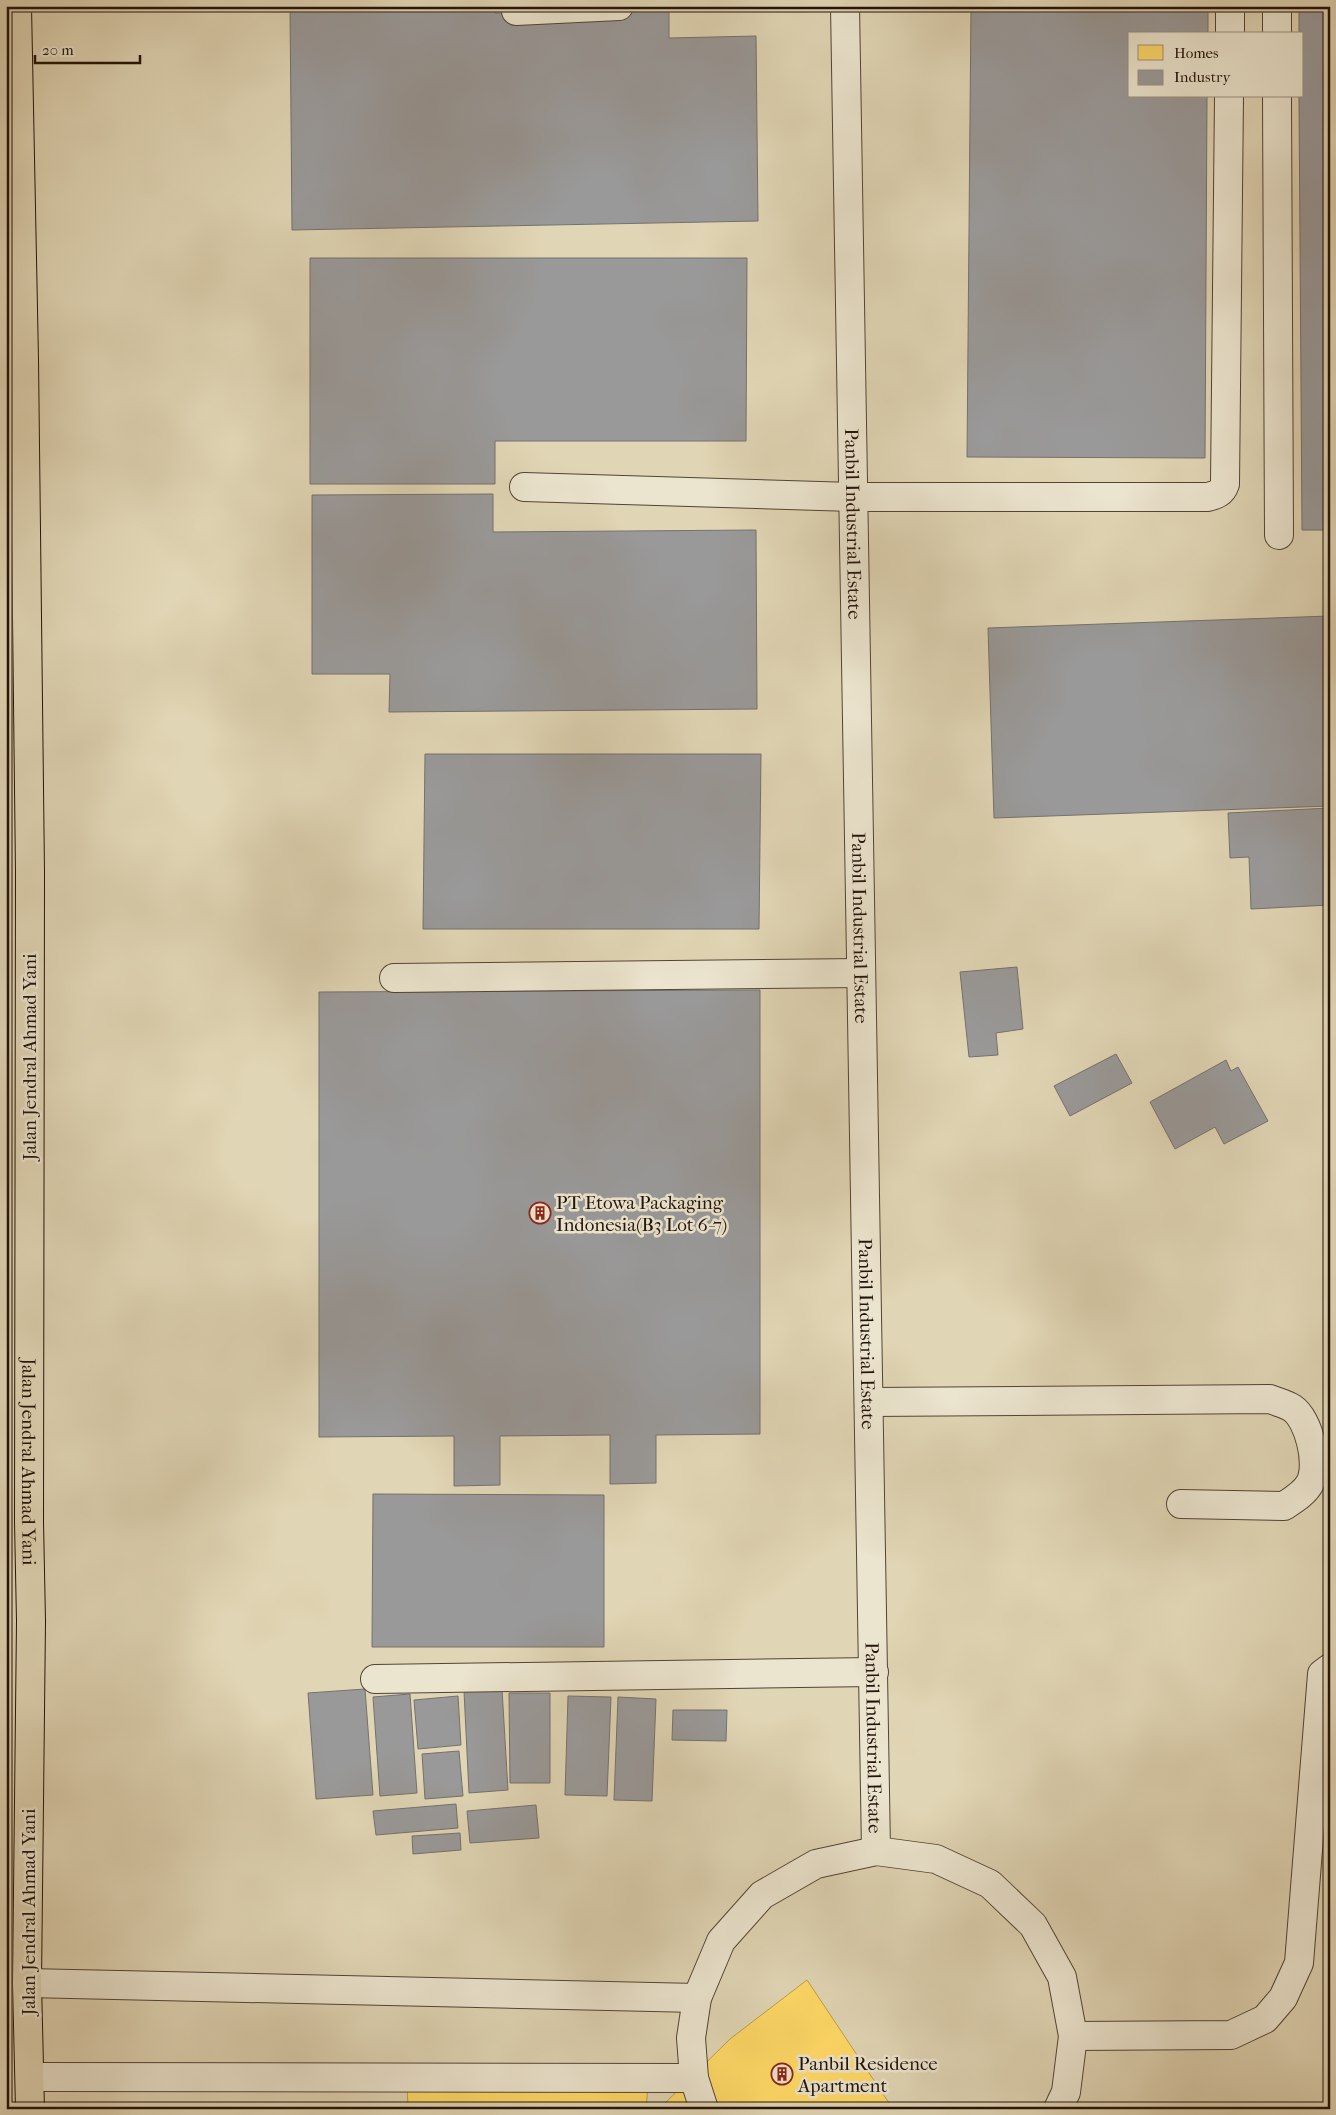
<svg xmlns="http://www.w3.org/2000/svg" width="1336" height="2115" viewBox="0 0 1336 2115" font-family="'IM FELL French Canon',serif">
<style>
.homes{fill:#ffd966;stroke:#bd9e4b}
.industry{fill:#999;stroke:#76716e}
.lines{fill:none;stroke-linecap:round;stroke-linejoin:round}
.minor-casing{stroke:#524435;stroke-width:30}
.highway-casing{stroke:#23130b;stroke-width:30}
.minor{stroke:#ebe4ce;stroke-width:28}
.highway{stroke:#e0d5b4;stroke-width:28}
.labels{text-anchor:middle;stroke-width:5;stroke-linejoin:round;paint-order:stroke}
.street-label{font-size:19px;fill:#23130b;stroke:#ebe4ce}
.poi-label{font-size:19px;fill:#23130b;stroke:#ebe4ce;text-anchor:start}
</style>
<rect width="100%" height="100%" fill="#e0d5b4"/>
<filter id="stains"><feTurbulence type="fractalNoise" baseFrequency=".004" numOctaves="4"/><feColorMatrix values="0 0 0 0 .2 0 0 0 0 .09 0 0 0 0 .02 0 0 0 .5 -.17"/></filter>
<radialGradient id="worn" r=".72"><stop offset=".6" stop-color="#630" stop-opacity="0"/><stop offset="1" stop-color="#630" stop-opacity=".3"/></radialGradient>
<!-- homes -->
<path class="homes" d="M807,1980L893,2109H659L730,2039Z
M407,2084L648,2086L646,2109H408Z"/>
<!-- industry -->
<path class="industry" d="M290,6H495V13L669,10V38L756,36L758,221L292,230Z
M971,6H1208V34H1130V96H1207L1205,458L967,457Z
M1299,6H1330V530H1302L1299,96H1302V34H1299Z
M310,258H747L746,441H495V484H310Z
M493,494V532L756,530L757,709L389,712L390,674H312V495Z
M1330,616V806L994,818L988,628Z
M425,754H761L759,929H423Z
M1330,808V905L1251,909L1249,857L1230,858L1228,813Z
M1017,967L1023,1029L996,1033L998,1055L969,1057L960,972Z
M760,990V1434L656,1435V1483L610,1484V1435L500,1436V1485L454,1486V1436L319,1437V992Z
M1116,1054L1132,1083L1070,1116L1054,1086Z
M1226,1060L1231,1071L1238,1067L1268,1121L1224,1144L1215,1127L1175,1149L1150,1102Z
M373,1494L604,1495V1647H372Z
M365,1689L373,1795L316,1799L308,1693Z
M502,1689L508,1790L469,1793L464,1691Z
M509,1693H550V1783H510Z
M410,1694L417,1793L380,1796L373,1697Z
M458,1696L461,1745L418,1749L414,1700Z
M568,1696L611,1697L607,1796L565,1795Z
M618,1697L656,1699L652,1801L614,1800Z
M673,1710H727L726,1741L672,1740Z
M459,1751L463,1796L425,1799L422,1754Z
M456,1804L458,1828L376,1835L373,1811Z
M536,1805L539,1838L470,1843L467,1811Z
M460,1833L461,1850L413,1854L412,1836Z"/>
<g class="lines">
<!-- minor casing -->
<g class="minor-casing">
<g id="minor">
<path id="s1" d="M845,6L876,1851"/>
<path d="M1277,6V34"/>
<path d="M516,11L619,6"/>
<path d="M1230,34V6"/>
<path d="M1277,96L1279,535"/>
<path d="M524,487L853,497H1207C1216,495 1222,493 1225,484L1229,96"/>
<path d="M394,978L861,973"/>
<path d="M869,1402L1270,1399C1277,1402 1286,1404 1292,1408C1309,1419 1320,1465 1310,1483C1305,1493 1293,1500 1284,1506L1181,1504"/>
<path d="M375,1679L874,1672"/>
<path d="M27,1983L697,1998"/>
<path d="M1073,2036L1231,2035L1265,2019L1283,1998L1299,1963L1322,1674L1330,1668"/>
<path d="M30,2077L694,2078"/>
<path d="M704,2109L694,2078L691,2038L697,1998L721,1941L762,1895L816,1864L876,1851L936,1859L990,1884L1033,1925L1062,1977L1073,2036L1066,2092L1058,2109"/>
</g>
</g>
<!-- highway casing -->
<g class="highway-casing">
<g id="highway">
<path id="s2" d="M17,6L24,360L30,873L29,1522L31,1621L27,1983L30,2109"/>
</g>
</g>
<!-- minor -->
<use href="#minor" class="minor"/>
<!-- highway -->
<use href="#highway" class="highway"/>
</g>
<!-- icons -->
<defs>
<g id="building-ring" transform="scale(1.125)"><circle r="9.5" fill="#ebe4ce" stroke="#8f2418" stroke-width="1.5"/><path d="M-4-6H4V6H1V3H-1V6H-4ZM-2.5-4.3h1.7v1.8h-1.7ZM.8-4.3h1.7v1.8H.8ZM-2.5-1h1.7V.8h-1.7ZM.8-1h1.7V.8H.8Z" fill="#8f2418"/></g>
</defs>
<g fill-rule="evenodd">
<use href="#building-ring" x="540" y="1213"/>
<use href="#building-ring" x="782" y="2074"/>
</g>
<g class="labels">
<!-- street labels -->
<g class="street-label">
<text dy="7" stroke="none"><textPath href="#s1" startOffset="518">Panbil Industrial Estate</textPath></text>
<text dy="7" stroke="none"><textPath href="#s1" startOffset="922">Panbil Industrial Estate</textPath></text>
<text transform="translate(29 1057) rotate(-90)" y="7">Jalan Jendral Ahmad Yani</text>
<text dy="7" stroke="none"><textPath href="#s1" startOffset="1328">Panbil Industrial Estate</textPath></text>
<text dy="7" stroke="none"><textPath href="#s2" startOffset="1456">Jalan Jendral Ahmad Yani</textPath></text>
<text dy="7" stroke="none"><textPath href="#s1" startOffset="1732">Panbil Industrial Estate</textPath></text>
<text transform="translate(28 1912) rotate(-90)" y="7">Jalan Jendral Ahmad Yani</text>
</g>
<!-- poi labels -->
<g class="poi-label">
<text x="556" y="1209">PT Etowa Packaging<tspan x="556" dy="22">Indonesia(B3 Lot 6-7)</tspan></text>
<text x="798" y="2070">Panbil Residence<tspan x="798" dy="22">Apartment</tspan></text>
</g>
</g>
<!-- margin -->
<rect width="1336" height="2115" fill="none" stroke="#e0d5b4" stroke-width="25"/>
<rect x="8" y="8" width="1321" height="2100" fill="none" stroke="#23130b" stroke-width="2.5"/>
<rect x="12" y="12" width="1311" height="2090" fill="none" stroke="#23130b"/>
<!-- legend -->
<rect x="1128" y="32" width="175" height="65" fill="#ebe4ce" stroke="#9b9080"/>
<rect x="1138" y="45" width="25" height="15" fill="#ffd966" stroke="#9b9080"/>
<text x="1174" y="58" font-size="15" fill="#23130b">Homes</text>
<rect x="1138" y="70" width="25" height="15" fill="#999999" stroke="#9b9080"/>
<text x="1174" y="82" font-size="15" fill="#23130b">Industry</text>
<!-- scale -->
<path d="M35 55v8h105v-8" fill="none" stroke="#23130b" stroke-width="2.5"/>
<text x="42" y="55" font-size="15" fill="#23130b" stroke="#ebe4ce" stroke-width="4" paint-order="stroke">20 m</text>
<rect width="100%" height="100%" filter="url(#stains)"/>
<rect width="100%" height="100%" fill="url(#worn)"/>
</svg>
